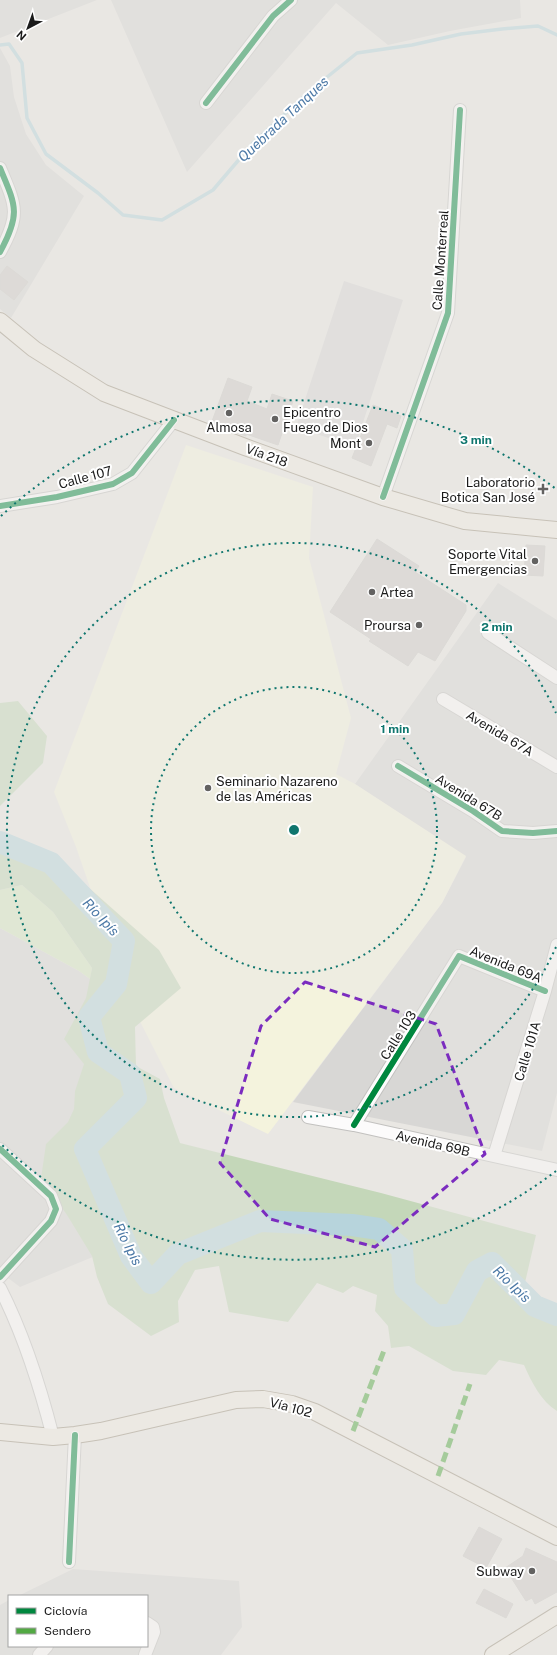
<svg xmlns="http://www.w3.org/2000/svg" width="557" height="1655" viewBox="0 0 557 1655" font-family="'Public Sans',sans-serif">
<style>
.residential{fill:#d8d7d5}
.education{fill:#f4f3dd}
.religious{fill:#d7d6d5}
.grass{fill:#d6e6c2}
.forest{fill:#c4d7b9}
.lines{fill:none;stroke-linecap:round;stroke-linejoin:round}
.stream{stroke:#b7d4dc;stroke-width:3.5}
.river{stroke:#b7d4dc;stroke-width:22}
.building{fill:#cecbc8;stroke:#ccc9c5}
.minor-casing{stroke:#c2c1bf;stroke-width:14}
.major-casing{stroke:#9e9481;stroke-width:18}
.minor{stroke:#fcfbfb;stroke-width:12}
.major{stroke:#efeae3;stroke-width:16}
.quiet{stroke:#52a943;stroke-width:5;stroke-dasharray:10 5;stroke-linecap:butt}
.cycleway-casing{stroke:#fff;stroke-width:8}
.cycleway{stroke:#00873e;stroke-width:6}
.marked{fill:none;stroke:#7b2cbf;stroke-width:3;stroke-dasharray:8 5;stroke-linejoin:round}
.ring{fill:none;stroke:#0f766e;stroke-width:2;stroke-dasharray:2 4}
.poi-dot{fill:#636261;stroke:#fff;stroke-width:1.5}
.labels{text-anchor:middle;stroke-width:4;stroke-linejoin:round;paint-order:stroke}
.street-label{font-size:13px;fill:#1b1b1b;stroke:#fff}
.poi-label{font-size:13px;fill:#1b1b1b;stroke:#fff;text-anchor:end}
.water-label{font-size:14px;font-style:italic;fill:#4c79a6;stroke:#fff}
.centre{fill:#0f766e;stroke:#fff;stroke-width:2}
.ring-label{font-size:12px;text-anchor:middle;font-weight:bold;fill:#0f766e;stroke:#fff;stroke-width:4;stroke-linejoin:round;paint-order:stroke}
</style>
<rect width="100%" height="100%" fill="#e9e7e3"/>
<!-- residential -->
<path class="residential" d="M0,0H97L0,38Z
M111,0H520L521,18L450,31L388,45L336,3L187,172Z
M0,48L10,66L14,97L26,134L46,165L84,196L11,318L0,309Z
M498,583L557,620V1093L542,1151L293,1102L442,903L466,857L355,784Z
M0,928L79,971L90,979L117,1247L20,1287L0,1272Z
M73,1569L239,1581L242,1627L221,1655H0V1605L9,1600V1646H147V1596H18Z"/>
<!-- education -->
<path class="education" d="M186,445L313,487L309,558L351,718L336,774L355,784L466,856L442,903L268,1134L174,1088L129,1000L76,847L54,792Z"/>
<!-- religious -->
<path class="religious" d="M344,281L403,300L355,447L296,427Z"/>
<!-- grass -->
<path class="grass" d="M22,885L53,912L92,968L90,979L79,971L0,928V890Z"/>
<!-- forest -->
<path class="forest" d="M18,701L47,736L43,763L0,806V703Z
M0,835L61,863L159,950L181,988L135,1027L136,1066L160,1079L164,1098L180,1143L381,1193L536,1235L524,1287L557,1306V1411C541,1401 532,1383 524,1365L499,1360L486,1375L453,1371L409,1346L391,1348L388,1326L375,1311L377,1295L353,1286L343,1293L317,1283L288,1322L229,1312L219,1266L195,1270L178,1301L179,1322L151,1336L108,1304L97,1277L92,1256L67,1215L41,1178L46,1144L68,1122L74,1109L75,1091L84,1064L64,1039L86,998L92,968L53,912L22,885L0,890Z"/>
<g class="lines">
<!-- stream -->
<path class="stream" d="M0,45L9,44L22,63L27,118L46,154L98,193L123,215L162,220L213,190L254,142L311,90L357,53L412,45L461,34L502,29L538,26L557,35"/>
<!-- river -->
<path class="river" d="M0,842L51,863L124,941L116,984L89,1017L98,1052L130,1074L136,1098L85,1149L131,1256L151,1283L178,1254L260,1221L352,1225L379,1229L402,1249L405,1288L436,1316L454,1314L477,1271L492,1263L535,1306L557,1315"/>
</g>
<!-- building -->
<path class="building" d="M7,266L28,282L14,300L0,289V275Z
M228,378L252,387L247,401L267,409L272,394L293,401L278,445L246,434V436L211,424Z
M373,405L401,416L397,428L387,424L371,466L352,458Z
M377,539L419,566L415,572L466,605V611L435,661L418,652L408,666L369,641L371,639L330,612Z
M526,545L545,546L543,576L524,575Z
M479,1527L502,1539L486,1568L463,1556Z
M526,1548L557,1562V1592L535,1604L532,1598L526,1601L505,1568L523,1556Z
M484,1589L513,1604L506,1618L476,1603Z"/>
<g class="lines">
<!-- minor casing -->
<g class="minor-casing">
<path id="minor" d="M206,103L273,16L291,0
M0,168C16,206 21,214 0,252
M383,497L448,313L460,110
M0,506L57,497L113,484L132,473L174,420
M488,633L557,678
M443,699L557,767
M398,766L473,811L502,831L533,833L557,831
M308,1117L354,1125L557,1170
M354,1125L459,956L545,991
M0,1149L51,1196L56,1209L51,1221L0,1277
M494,1156L545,991L557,945
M0,1288C24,1335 40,1386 53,1437
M69,1562L75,1435
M39,1655L47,1646
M145,1655L154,1632L153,1627L147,1623"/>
</g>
<!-- major casing -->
<g class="major-casing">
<path id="major" d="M0,321L34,349L104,393L245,447L383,497L465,521L557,530
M0,1432L53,1437L75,1435L101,1431L236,1400L263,1399L292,1404L315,1412L557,1537
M493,1655L557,1615"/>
</g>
<!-- minor -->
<use href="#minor" class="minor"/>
<!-- major -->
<use href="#major" class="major"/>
<!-- quiet -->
<path class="quiet" d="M353,1431L385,1348
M438,1476L470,1384"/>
<!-- cycleway casing -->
<g class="cycleway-casing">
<path id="cycleway" d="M206,103L273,16L291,0
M0,168C16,206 21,214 0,252
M383,497L448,313L460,110
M0,506L57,497L113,484L132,473L174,420
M398,766L473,811L502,831L533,833L557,831
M354,1125L459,956L545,991
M0,1149L51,1196L56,1209L51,1221L0,1277
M69,1562L75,1435"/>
</g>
<!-- cycleway -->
<use href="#cycleway" class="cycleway"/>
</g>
<!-- marked area -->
<path d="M0 0H557V1655H0ZM305,982L436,1024L485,1154L375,1247L270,1219L220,1163L261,1026Z" fill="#e9e7e3" fill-opacity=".55" fill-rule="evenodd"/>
<path class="marked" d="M305,982L436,1024L485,1154L375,1247L270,1219L220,1163L261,1026Z"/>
<!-- distance rings -->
<g class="ring">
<circle cx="294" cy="830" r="143"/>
<path d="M556 947A287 287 0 1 1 556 713"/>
<path d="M556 1171A430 430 0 0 1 1 1144M1 516A430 430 0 0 1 556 489"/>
</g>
<!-- markers -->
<g class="poi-dot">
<circle cx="229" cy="413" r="4"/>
<circle cx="275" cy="419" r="4"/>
<circle cx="369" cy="443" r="4"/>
<path d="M541 483h4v4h4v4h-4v4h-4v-4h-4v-4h4z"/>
<circle cx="535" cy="561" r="4"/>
<circle cx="372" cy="592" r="4"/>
<circle cx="419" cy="625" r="4"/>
<circle cx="208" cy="788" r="4"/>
<circle cx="532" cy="1571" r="4"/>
</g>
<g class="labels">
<!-- street labels -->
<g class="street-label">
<text transform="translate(440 260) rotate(-86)" y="5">Calle Monterreal</text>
<text transform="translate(267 455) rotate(20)" y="5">Vía 218</text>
<text transform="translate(85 477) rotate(-15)" y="5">Calle 107</text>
<text transform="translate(500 733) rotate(31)" y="5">Avenida 67A</text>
<text transform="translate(469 797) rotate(32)" y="5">Avenida 67B</text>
<text transform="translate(506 964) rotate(22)" y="5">Avenida 69A</text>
<text transform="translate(398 1035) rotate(-58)" y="5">Calle 103</text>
<text transform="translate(527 1051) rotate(-73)" y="5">Calle 101A</text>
<text transform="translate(433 1143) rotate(13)" y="5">Avenida 69B</text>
<text transform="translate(291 1407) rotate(15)" y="5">Vía 102</text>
</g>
<!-- poi labels -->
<g class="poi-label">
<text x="283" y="417" text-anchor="start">Epicentro<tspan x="283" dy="15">Fuego de Dios</tspan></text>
<text x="229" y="432" text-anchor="middle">Almosa</text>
<text x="361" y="448">Mont</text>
<text x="535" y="487">Laboratorio<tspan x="535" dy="15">Botica San José</tspan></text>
<text x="527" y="559">Soporte Vital<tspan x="527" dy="15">Emergencias</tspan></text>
<text x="380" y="597" text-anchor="start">Artea</text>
<text x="411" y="630">Proursa</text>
<text x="216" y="786" text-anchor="start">Seminario Nazareno<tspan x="216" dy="15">de las Américas</tspan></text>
<text x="524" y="1576">Subway</text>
</g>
<!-- water labels -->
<g class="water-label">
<text transform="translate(283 119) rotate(-43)" y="5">Quebrada Tanques</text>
<text transform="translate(101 917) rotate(47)" y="5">Río Ipís</text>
<text transform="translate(128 1244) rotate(63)" y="5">Río Ipís</text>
<text transform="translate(512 1284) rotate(44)" y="5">Río Ipís</text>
</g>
</g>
<circle cx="294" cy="830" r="6" class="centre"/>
<g class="ring-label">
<text x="476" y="444">3 min</text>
<text x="497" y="631">2 min</text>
<text x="395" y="733">1 min</text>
</g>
<!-- legend -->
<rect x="8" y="1595" width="140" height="52" fill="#ffffff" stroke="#a4a4a4"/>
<rect x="16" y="1608" width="20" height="6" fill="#00873e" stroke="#a4a4a4"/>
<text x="44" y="1615" font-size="12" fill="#1b1b1b">Ciclovía</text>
<rect x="16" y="1628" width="20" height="6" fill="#52a943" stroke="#a4a4a4"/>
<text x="44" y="1635" font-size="12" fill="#1b1b1b">Sendero</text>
<!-- north arrow -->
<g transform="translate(28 28) rotate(221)" stroke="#ffffff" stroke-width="3" paint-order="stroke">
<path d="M0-3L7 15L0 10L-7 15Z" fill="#1b1b1b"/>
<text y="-6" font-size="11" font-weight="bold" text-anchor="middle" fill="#1b1b1b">N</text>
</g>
</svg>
